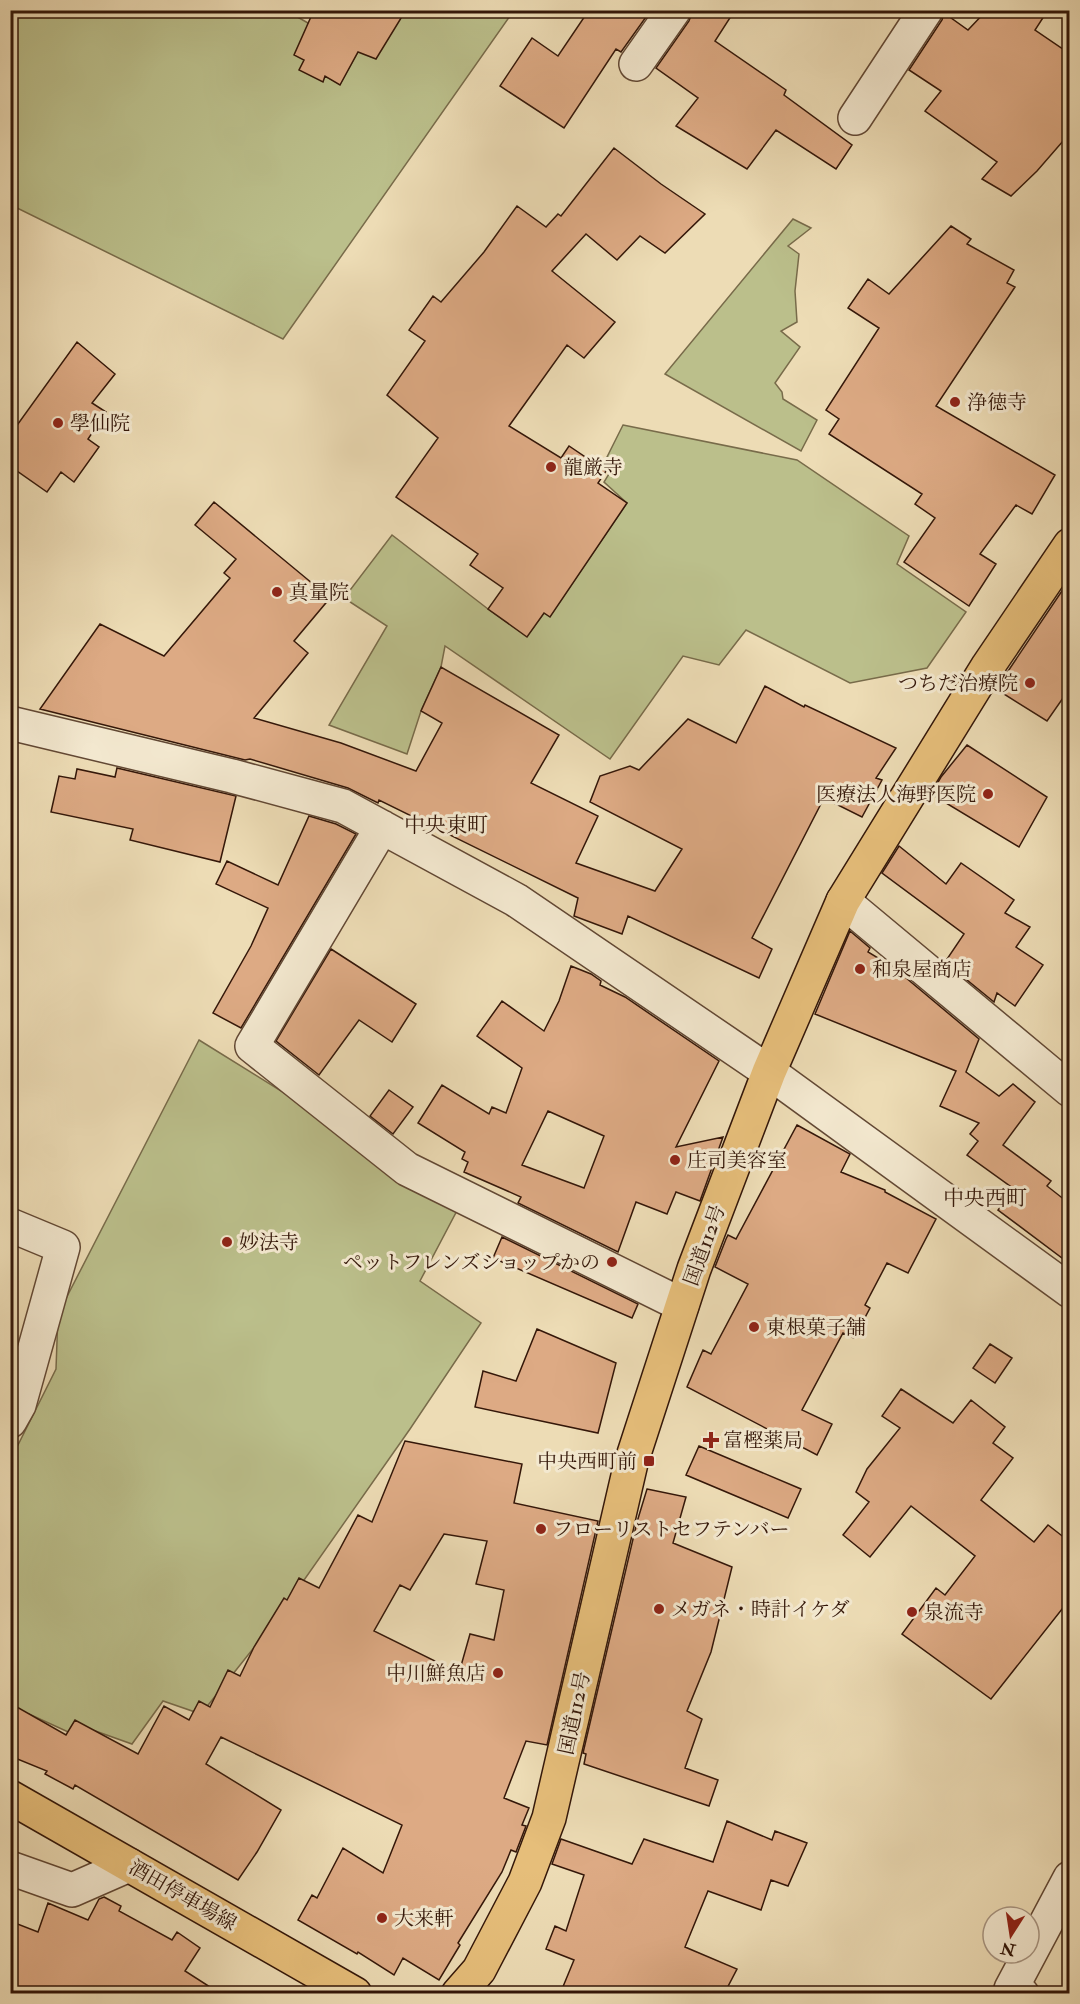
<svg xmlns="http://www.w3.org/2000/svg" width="1080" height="2004" viewBox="0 0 1080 2004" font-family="'IM FELL Double Pica','Noto Serif JP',serif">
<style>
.green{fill:#bbbf8b;stroke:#786b4a;stroke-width:1.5}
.building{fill:#ddaa84;stroke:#341709;stroke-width:1.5;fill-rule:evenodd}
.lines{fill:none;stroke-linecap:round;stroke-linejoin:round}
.minor-casing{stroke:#624834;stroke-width:36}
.major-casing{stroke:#341709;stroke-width:36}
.highway-casing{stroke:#341709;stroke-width:36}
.minor{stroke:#f3e8cf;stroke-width:33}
.major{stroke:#e6be7a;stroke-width:33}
.highway{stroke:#e6be7a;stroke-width:33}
.poi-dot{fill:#8f2418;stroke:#f3e8cf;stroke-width:2}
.labels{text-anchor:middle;stroke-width:6;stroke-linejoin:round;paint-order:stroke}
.poi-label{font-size:20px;fill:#341709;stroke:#f3e8cf;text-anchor:start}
.street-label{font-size:20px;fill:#341709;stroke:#f3e8cf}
.neighbourhood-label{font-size:21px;fill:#341709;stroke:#f3e8cf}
</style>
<rect width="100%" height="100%" fill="#eddcb5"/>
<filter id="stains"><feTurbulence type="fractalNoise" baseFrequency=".00333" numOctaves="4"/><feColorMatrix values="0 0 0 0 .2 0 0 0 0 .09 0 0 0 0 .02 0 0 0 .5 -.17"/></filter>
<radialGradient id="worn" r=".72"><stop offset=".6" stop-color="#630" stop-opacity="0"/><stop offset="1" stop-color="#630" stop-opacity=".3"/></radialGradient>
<!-- green -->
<path class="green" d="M10,11H287L308,23L304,60L323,80L325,76L340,84L358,52L406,11H500L510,16L283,339L11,205Z
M793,219L811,228L788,246L799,254L795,291L797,322L781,331L800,347L775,383L782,392L783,399L817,420L801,451L665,374Z
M623,425L797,460L909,536L897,564L966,612L927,668L850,683L746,630L719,665L683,656L610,759L445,646L441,667L421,711L407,754L329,725L387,626L344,598L392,535L488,609L527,636L544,613L550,616L627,503L604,482L612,469L604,463Z
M199,1040L461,1203L420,1281L481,1323L410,1429L276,1620L201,1714L163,1701L132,1744L84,1727L77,1736L29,1714L11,1715L10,1461L56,1369L58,1314Z"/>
<!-- building -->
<path class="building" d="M314,10H406L376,59L358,52L340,85L325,76L323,82L299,70L304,60L294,55Z
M589,10H651L621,52L616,49L564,128L500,86L532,38L558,56Z
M693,10H735L715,41L786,90L784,95L852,145L836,169L776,130L747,169L676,126L698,98L656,68L689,21Z
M987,10H1048L1035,30L1070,54V133L1037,171L1011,196L982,179L997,162L925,111L941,91L909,70L942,20L944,13L968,30Z
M614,148L661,184L705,214L665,253L640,236L617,260L586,234L552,271L615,322L584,358L567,345L509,426L561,458L569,446L606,471L598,483L627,503L550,617L544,613L527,637L488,609L503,588L470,565L478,554L396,497L438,438L387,395L425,341L409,330L433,296L441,302L484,252L517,206L546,227L558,214L561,216Z
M951,226L971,239L967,244L1014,270L1007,283L1015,287L936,406L1055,475L1032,514L1016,505L980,554L996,564L969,606L904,562L935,518L915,504L922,494L829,434L839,419L826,410L879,328L848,308L868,279L889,294Z
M77,342L115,374L92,403L106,412L88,439L99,447L74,482L61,472L47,492L10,466V435Z
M214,502L330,598L294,641L308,653L254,718L341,743L416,771L442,723L421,711L441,667L559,735L531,783L598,816L576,863L655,891L682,849L590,802L600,776L630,766L639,770L688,719L736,743L765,686L804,707L805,705L896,748L876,778L882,780L862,817L824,798L752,938L772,949L759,978L628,916L622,934L574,916L578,898L379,800L378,803L348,788L250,759L245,760L40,709L100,624L164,656L230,578L224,573L236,559L195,525Z
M1070,579V688L1047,721L996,689Z
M967,745L1047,797L1019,847L931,794L941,777Z
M117,768L236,796L220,862L130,840L133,829L51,812L59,776L75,779L77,769L115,777Z
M309,816L336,824L356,834L241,1028L213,1013L251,946L268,908L216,884L227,861L278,885Z
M899,846L946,884L961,863L1014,900L1005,913L1030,927L1016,947L1043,965L1015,1006L997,993L994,1002L945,962L964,934L882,873Z
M850,931L870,948L868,952L893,967L979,1039L966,1072L999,1096L1013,1084L1035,1102L1003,1145L1051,1181L1047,1186L1070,1204V1264L998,1210L1014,1189L967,1155L978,1141L970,1134L979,1123L940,1106L956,1071L815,1014Z
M331,949L416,1004L392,1042L359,1020L319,1075L276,1041Z
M571,966L591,974L601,981L600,985L625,997L719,1061L676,1147L723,1137L700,1201L676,1192L667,1214L636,1202L618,1252L518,1203L521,1197L464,1172L468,1162L462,1159L465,1152L418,1123L442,1085L489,1114L492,1107L506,1113L522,1068L477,1036L502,1001L544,1031L559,1001ZM548,1111L604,1136L584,1188L522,1165Z
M389,1090L413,1107L393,1134L370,1116Z
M797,1125L850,1154L841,1172L885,1190V1192L936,1219L908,1273L887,1263L865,1305L870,1308L854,1338L843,1333L802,1410L832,1424L817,1455L687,1387L703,1350L711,1354L748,1284L715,1267L726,1239L728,1235L736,1239Z
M502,1237L638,1304L632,1318L493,1258Z
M537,1329L616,1363L598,1433L475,1407L483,1371L516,1381Z
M990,1344L1012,1358L995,1383L973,1368Z
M901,1389L953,1423L971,1400L1005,1427L993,1443L1013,1458L981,1500L1034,1542L1048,1525L1070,1542V1599L991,1699L902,1634L936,1588L945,1595L975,1556L911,1506L870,1557L843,1535L869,1502L856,1492L867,1469L900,1428L882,1416Z
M405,1441L522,1464L514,1503L598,1521L547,1745L526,1741L504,1798L529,1808L522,1825L526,1826L516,1852L511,1850L502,1872L458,1943L460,1945L439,1980L403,1958L394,1975L358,1952L357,1954L298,1920L312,1895L317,1898L343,1848L383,1873L402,1825L221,1737L206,1764L281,1810L257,1852L238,1880L75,1785L73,1789L45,1774L47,1771L10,1756V1703L66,1735L75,1720L138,1754L164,1706L189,1720L199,1701L210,1707L228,1670L240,1676L254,1647L284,1598L287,1600L299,1578L319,1588L358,1515L372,1522ZM444,1534L487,1541L476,1584L504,1590L494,1640L470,1634L459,1673L374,1631L400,1585L410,1590Z
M699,1446L801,1489L788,1518L686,1475Z
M647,1489L686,1497L673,1543L732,1567L711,1652L687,1711L702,1719L685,1768L718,1780L709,1806L584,1764L586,1754L583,1753L637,1522Z
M727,1821L772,1840L775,1831L807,1843L788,1886L771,1880L761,1910L708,1891L685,1947L737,1969L724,1994H560L574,1960L546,1949L555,1926L566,1931L584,1875L552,1864L561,1839L632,1864L644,1839L713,1862Z
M104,1897L121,1906L119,1911L172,1940L177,1932L200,1948L185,1971L221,1994H10V1921L38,1932L48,1903L88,1920L99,1899Z"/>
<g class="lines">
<!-- minor casing -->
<g class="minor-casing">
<path id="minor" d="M636,64L674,10
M855,118L926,10
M10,723L232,776L343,806L516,900L769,1072L1070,1291
M382,827L252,1046L407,1169L682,1305
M843,901L1070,1090
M10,1225L63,1247L19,1405L10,1421
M10,1868L72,1890L129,1865
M1022,1994L1011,1989L1070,1878"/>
</g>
<!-- major casing -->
<g class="major-casing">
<path id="major" d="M10,1797L355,1994"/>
</g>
<!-- highway casing -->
<g class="highway-casing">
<path id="highway" d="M458,1994L479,1970L525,1882L549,1818L631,1463L694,1269L769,1072L843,901L988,666L1070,545"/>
</g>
<!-- minor -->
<use href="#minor" class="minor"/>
<!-- major -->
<use href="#major" class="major"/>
<!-- highway -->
<use href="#highway" class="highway"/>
</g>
<!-- markers -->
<g class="poi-dot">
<circle cx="955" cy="402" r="6"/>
<circle cx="58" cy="423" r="6"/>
<circle cx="551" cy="467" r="6"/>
<circle cx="277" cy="592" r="6"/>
<circle cx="1030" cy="683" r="6"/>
<circle cx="988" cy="794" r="6"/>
<circle cx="860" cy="969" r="6"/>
<circle cx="675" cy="1160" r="6"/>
<circle cx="227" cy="1242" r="6"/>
<circle cx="612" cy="1262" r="6"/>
<circle cx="754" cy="1327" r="6"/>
<path d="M708 1431h6v6h6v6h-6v6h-6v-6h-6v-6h6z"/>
<rect x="643" y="1455" width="12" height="12" rx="3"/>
<circle cx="541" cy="1529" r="6"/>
<circle cx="659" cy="1609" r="6"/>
<circle cx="912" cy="1612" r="6"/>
<circle cx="498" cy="1673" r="6"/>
<circle cx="382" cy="1918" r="6"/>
</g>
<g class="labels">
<!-- poi labels -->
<g class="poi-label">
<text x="967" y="409">浄徳寺</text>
<text x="70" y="430">學仙院</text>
<text x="563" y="474">龍厳寺</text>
<text x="289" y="599">真量院</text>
<text x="1018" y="690" text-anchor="end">つちだ治療院</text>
<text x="976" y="801" text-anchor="end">医療法人海野医院</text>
<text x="872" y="976">和泉屋商店</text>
<text x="687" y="1167">庄司美容室</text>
<text x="239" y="1249">妙法寺</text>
<text x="600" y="1269" text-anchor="end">ペットフレンズショップかの</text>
<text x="766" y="1334">東根菓子舗</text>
<text x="723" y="1447">富樫薬局</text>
<text x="637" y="1468" text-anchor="end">中央西町前</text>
<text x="553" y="1536">フローリストセフテンバー</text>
<text x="671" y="1616">メガネ・時計イケダ</text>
<text x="924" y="1619">泉流寺</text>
<text x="486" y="1680" text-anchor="end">中川鮮魚店</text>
<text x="394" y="1925">大来軒</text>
</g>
<!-- street labels -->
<g class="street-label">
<text transform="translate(704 1245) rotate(-70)" y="7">国道112号</text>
<text transform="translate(574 1713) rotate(-78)" y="7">国道112号</text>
<text transform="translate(183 1895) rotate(30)" y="7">酒田停車場線</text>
</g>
<!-- neighbourhood labels -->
<g class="neighbourhood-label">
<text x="446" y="832">中央東町</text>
<text x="985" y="1205">中央西町</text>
</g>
</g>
<!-- margin -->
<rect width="1080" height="2004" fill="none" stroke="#eddcb5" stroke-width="36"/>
<rect x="12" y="12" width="1056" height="1980" fill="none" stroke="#341709" stroke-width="3"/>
<rect x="18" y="18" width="1044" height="1968" fill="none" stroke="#341709" stroke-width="1.5"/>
<!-- north arrow -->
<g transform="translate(1011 1935) rotate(192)"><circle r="28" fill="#f3e8cf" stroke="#a79480" stroke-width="1.5"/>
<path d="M0-4.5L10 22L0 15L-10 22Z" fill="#8f2418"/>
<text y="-9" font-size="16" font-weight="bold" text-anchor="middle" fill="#341709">N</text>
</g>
<rect width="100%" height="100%" filter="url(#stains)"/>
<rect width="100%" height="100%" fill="url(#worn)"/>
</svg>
